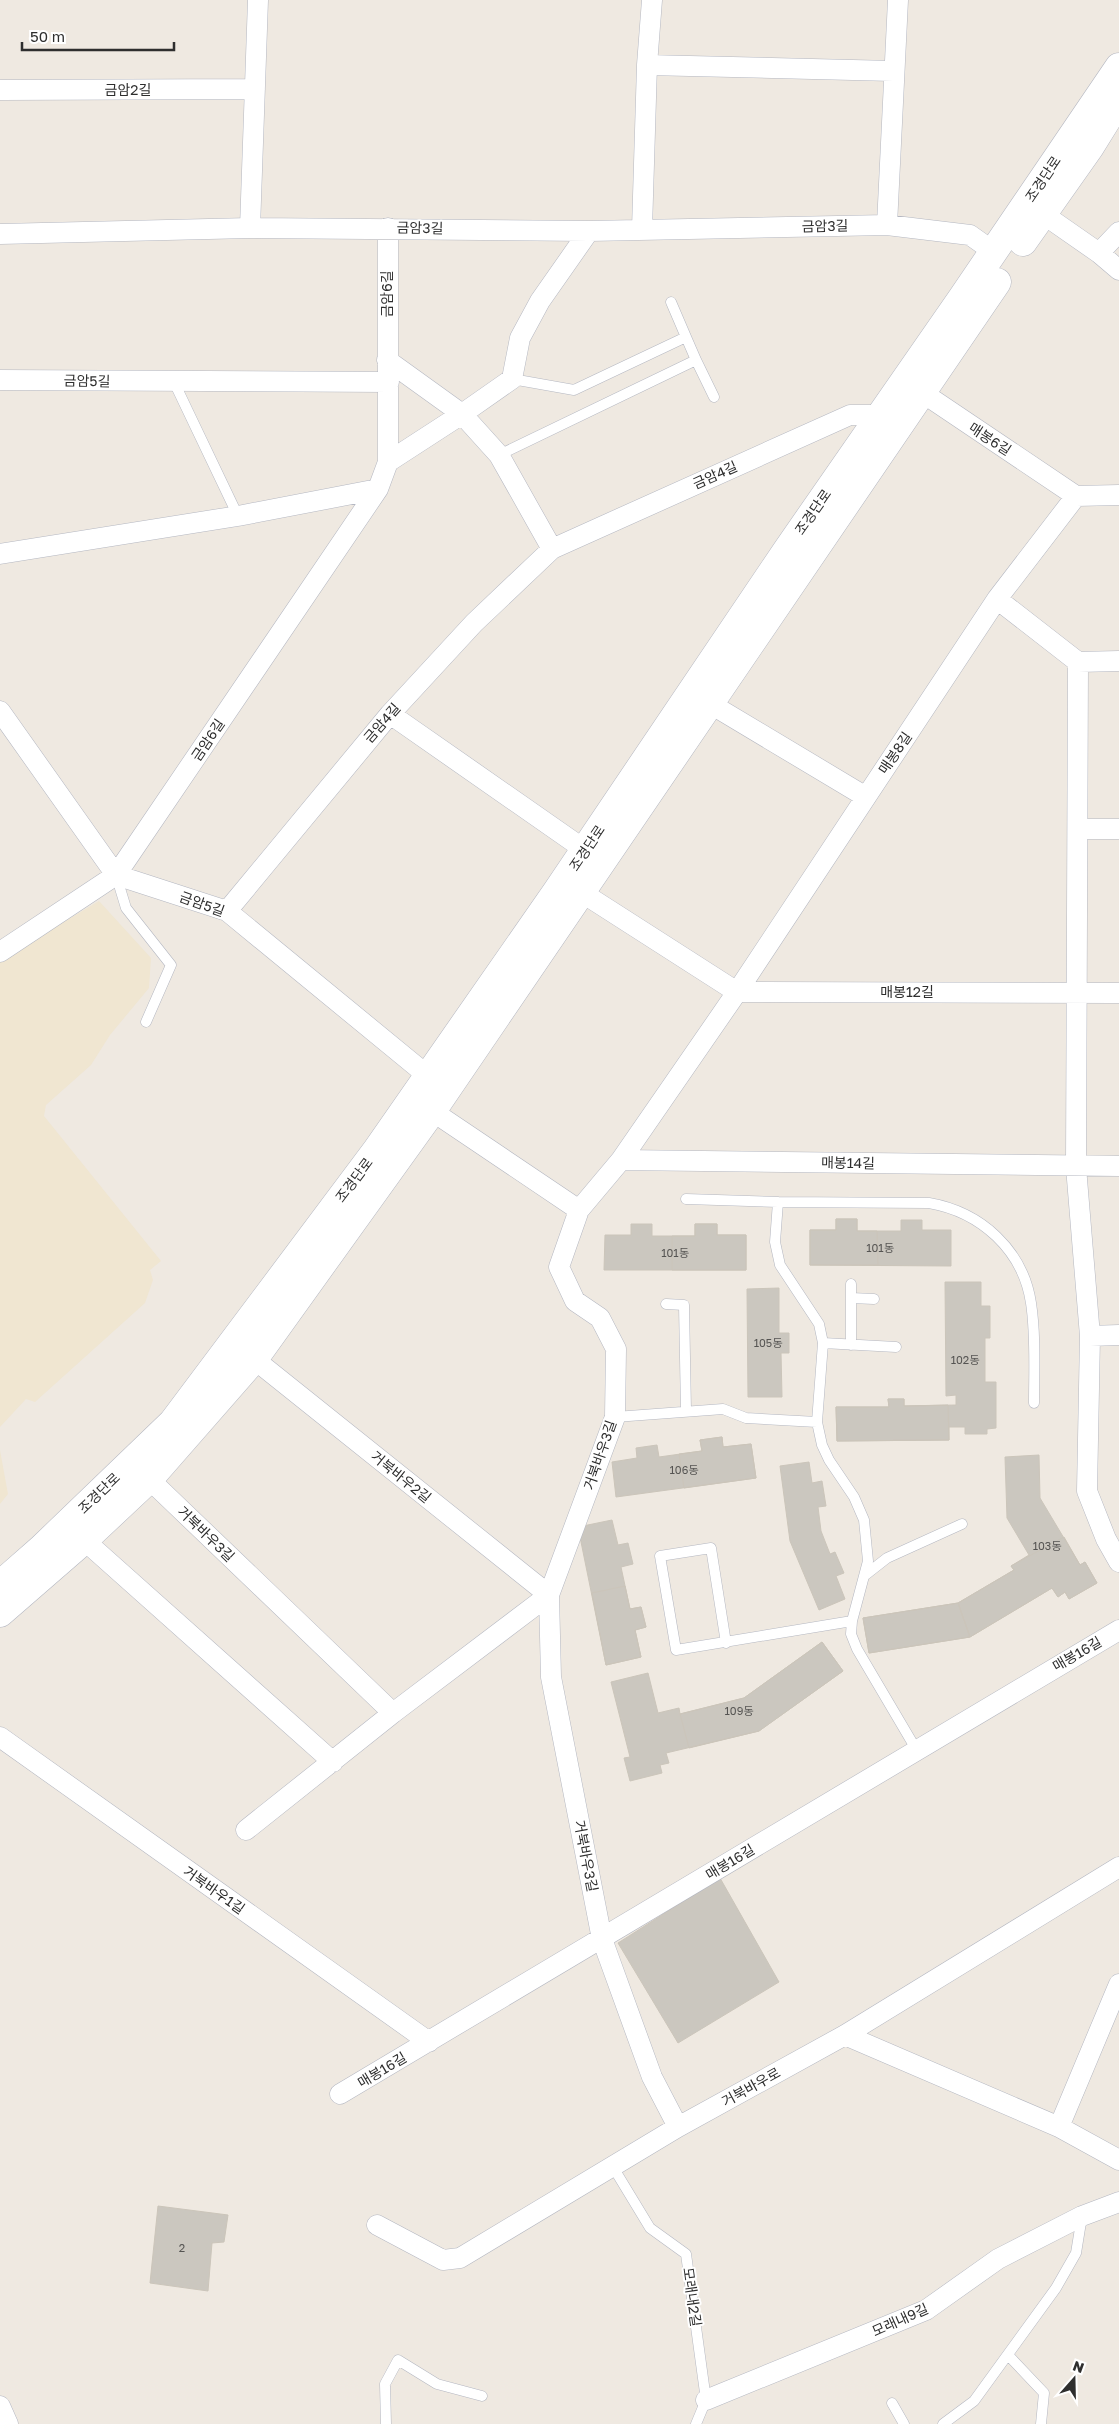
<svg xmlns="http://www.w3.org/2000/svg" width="1119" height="2424" viewBox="0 0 1119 2424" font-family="'Golos Text','Noto Sans KR',sans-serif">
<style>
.education{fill:#f0e6d1}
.building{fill:#cbc7bf;stroke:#cbc5ba}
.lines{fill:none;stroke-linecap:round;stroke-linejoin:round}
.lane-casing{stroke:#b4b7c1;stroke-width:11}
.street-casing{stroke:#b4b7c1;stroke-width:21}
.secondary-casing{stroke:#b4b7c1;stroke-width:29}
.lane{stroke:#fff;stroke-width:10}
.street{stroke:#fff;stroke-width:20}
.secondary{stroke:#fff;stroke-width:28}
.labels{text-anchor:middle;stroke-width:4;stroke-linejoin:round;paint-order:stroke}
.number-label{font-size:11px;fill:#555452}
.street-label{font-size:14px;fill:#2e2e2e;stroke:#fff}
</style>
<rect width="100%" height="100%" fill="#efe9e1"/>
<!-- education -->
<path class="education" d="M99,901L151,958L149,988L110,1035L91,1065L46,1105L44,1116L161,1261L150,1270L153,1280L145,1303L35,1402L26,1399L0,1427V960Z
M0,1450L8,1494L0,1504Z"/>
<!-- building -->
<path class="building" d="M836,1219H857V1231H901V1220H922V1230H951V1266L810,1265V1230H836Z
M836,1219H857V1231H877L878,1265H810V1230H836Z
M631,1224H652V1236H695V1224H717V1235H746V1270H604L605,1235H631Z
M695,1224H717V1235H746V1270H672V1236H695Z
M945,1282H981V1306H990V1338H985V1382H996V1428L987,1429V1434H965V1427H949V1440L837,1441L836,1407H889L888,1399H904V1406L956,1405V1395L946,1396Z
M779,1288V1333H789V1353H781L782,1397H748L747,1289Z
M888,1399H904V1406L948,1405L949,1440L837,1441L836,1407H889Z
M722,1437L723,1447L751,1444L756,1478L616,1497L612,1462L637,1458L636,1448L657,1445L659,1457L702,1451L700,1440Z
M722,1437L723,1447L751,1444L756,1478L684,1488L679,1454L702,1451L700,1440Z
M1039,1455L1040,1498L1080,1565L1085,1562L1097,1583L1069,1599L1065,1592L1058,1597L1052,1588L970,1637L869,1653L863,1618L958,1603L1014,1570L1011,1566L1029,1555L1007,1518L1005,1457Z
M809,1462L812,1483L822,1481L826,1506L818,1507L821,1531L830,1554L835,1552L844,1573L836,1576L845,1599L819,1610L790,1541L780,1466Z
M612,1520L618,1545L628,1543L633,1564L621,1567L630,1609L641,1607L646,1627L635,1630L641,1657L606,1665L578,1527Z
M1064,1537L1080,1565L1085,1562L1097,1583L1069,1599L1065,1592L1058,1597L1052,1588L970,1637L958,1603L1014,1570L1011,1566Z
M625,1586L630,1609L641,1607L646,1627L635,1630L641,1657L606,1665L592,1593Z
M958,1603L970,1637L869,1653L863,1618Z
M822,1642L843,1671L759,1731L666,1753L669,1763L660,1765L662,1773L630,1781L624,1758L630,1757L611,1682L648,1673L658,1713L679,1708L680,1714L744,1698Z
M822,1642L843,1671L759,1731L689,1748L680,1714L744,1698Z
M720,1878L779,1982L678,2043L618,1943Z
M158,2206L228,2215L224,2242L212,2243L208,2291L150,2283Z"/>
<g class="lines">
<!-- lane casing -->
<g class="lane-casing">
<path id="lane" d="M671,302L686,337
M696,360L714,397
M174,382L238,516
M499,455L696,360L686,337L574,390L512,379
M116,875L126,908L171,965L146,1022
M686,1199L778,1202L929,1203C981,1212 1023,1250 1031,1303C1036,1336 1034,1371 1034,1403
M778,1202L775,1242L780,1265L819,1324L823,1343L817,1422L822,1445L829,1460L854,1497L864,1520L868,1561L852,1621L851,1634L857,1649L916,1749
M851,1284V1345
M851,1298L874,1299
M666,1304L684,1305L686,1411
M823,1343L896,1347
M615,1417L723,1409L746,1418L817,1422
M864,1576L887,1558L962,1524
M726,1643L711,1548L660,1556L676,1650L852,1621
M613,2167L650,2228L686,2254L706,2400L696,2424
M1008,2355L1044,2393L1041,2424
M892,2403L904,2424
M386,2424L385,2384L398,2360L437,2384L482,2396
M943,2424L974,2401L1056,2288L1076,2253L1082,2216"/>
</g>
<!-- street casing -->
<g class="street-casing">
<path id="street" d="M647,65L893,71
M0,90L255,89
M1043,214L1099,253L1119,270
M887,225L898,0
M250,228L258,0
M642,229L647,65L652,0
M0,234L250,228L589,231L887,225L970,235L994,252
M1099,253L1119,232
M387,360L462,414L499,455L552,549
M0,380L389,382
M911,385L1076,496L1119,495
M388,462L462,414L512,379L520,338L540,301L589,231
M0,554L238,516L378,489
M997,599L1078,662L1119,661
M1078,662L1076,1167L1090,1336L1087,1491L1106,1539L1119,1562
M709,703L866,797
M0,711L116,875L227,911L428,1076L432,1111L579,1210L559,1267L575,1301L600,1318L616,1349L615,1417L549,1595L551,1677L602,1939L652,2077L678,2127
M390,714L585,850
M1079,829H1119
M581,892L737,992L1119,993
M227,911L390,714L474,623L552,549L850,415H881
M0,952L116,875L378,489L388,462V228
M621,1160L1119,1166
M579,1210L621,1160L737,992L997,599L1076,496
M1090,1336L1119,1335
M149,1479L393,1713
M84,1540L333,1762
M0,1737L429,2042
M246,1830L393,1713L549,1595L254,1359
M845,2035L1059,2127L1119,2160
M340,2094L1119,1630
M1059,2127L1119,1984
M377,2225L443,2260L460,2258L678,2127L845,2035L1119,1867
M706,2400L926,2310L998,2259L1082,2216L1119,2202
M0,2406L8,2424"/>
</g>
<!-- secondary casing -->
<g class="secondary-casing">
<path id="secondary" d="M1023,242L1090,147L1119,100
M0,1585L41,1549L173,1422L376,1151L557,891L787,550L962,298L1119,67
M0,1613L84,1540L149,1479L254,1359L432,1111L997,282"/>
</g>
<!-- lane -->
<use href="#lane" class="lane"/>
<!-- street -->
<use href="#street" class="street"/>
<!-- secondary -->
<use href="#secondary" class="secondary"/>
</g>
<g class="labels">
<!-- number labels -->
<g class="number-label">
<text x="880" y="1252">101동</text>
<text x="675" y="1257">101동</text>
<text x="768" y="1347">105동</text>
<text x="965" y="1364">102동</text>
<text x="684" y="1474">106동</text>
<text x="1047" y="1550">103동</text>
<text x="739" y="1715">109동</text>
<text x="182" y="2252">2</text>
</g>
<!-- street labels -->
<g class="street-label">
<text x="128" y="95">금암2길</text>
<text transform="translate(1043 179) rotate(-56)" y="5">조경단로</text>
<text transform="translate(825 226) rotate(-1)" y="5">금암3길</text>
<text transform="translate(420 228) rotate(1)" y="5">금암3길</text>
<text transform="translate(387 294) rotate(-90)" y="5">금암6길</text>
<text transform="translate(87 381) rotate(1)" y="5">금암5길</text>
<text transform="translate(990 439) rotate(33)" y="5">매봉6길</text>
<text transform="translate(715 475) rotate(-24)" y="5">금암4길</text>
<text transform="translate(813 512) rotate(-55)" y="5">조경단로</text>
<text transform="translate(382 723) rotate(-49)" y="5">금암4길</text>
<text transform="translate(208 740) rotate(-56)" y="5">금암6길</text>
<text transform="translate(895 753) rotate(-56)" y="5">매봉8길</text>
<text transform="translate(587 848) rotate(-56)" y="5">조경단로</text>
<text transform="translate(202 904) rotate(20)" y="5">금암5길</text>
<text x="907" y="997">매봉12길</text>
<text transform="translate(848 1163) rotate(1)" y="5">매봉14길</text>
<text transform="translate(354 1180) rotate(-53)" y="5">조경단로</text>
<text transform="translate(600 1455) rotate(-71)" y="5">거북바우3길</text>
<text transform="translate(401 1477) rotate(39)" y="5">거북바우2길</text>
<text transform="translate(99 1493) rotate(-44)" y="5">조경단로</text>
<text transform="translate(206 1534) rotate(44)" y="5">거북바우3길</text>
<text transform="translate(1077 1654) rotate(-30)" y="5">매봉16길</text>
<text transform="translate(586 1856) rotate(79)" y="5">거북바우3길</text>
<text transform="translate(730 1862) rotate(-31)" y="5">매봉16길</text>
<text transform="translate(214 1890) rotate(35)" y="5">거북바우1길</text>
<text transform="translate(382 2070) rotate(-31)" y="5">매봉16길</text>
<text transform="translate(751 2087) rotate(-29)" y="5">거북바우로</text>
<text transform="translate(692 2297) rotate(82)" y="5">모래내2길</text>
<text transform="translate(900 2320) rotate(-24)" y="5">모래내9길</text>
</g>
</g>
<!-- north arrow -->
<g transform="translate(1074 2379) rotate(20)" stroke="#ffffff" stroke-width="4" paint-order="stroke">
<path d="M0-4L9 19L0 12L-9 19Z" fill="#2e2e2e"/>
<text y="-8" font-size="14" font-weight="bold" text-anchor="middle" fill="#2e2e2e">N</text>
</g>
<!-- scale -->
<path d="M22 42v8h152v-8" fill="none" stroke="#2e2e2e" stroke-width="2.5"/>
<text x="30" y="42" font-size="15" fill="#2e2e2e" stroke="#ffffff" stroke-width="4" paint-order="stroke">50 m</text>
</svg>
